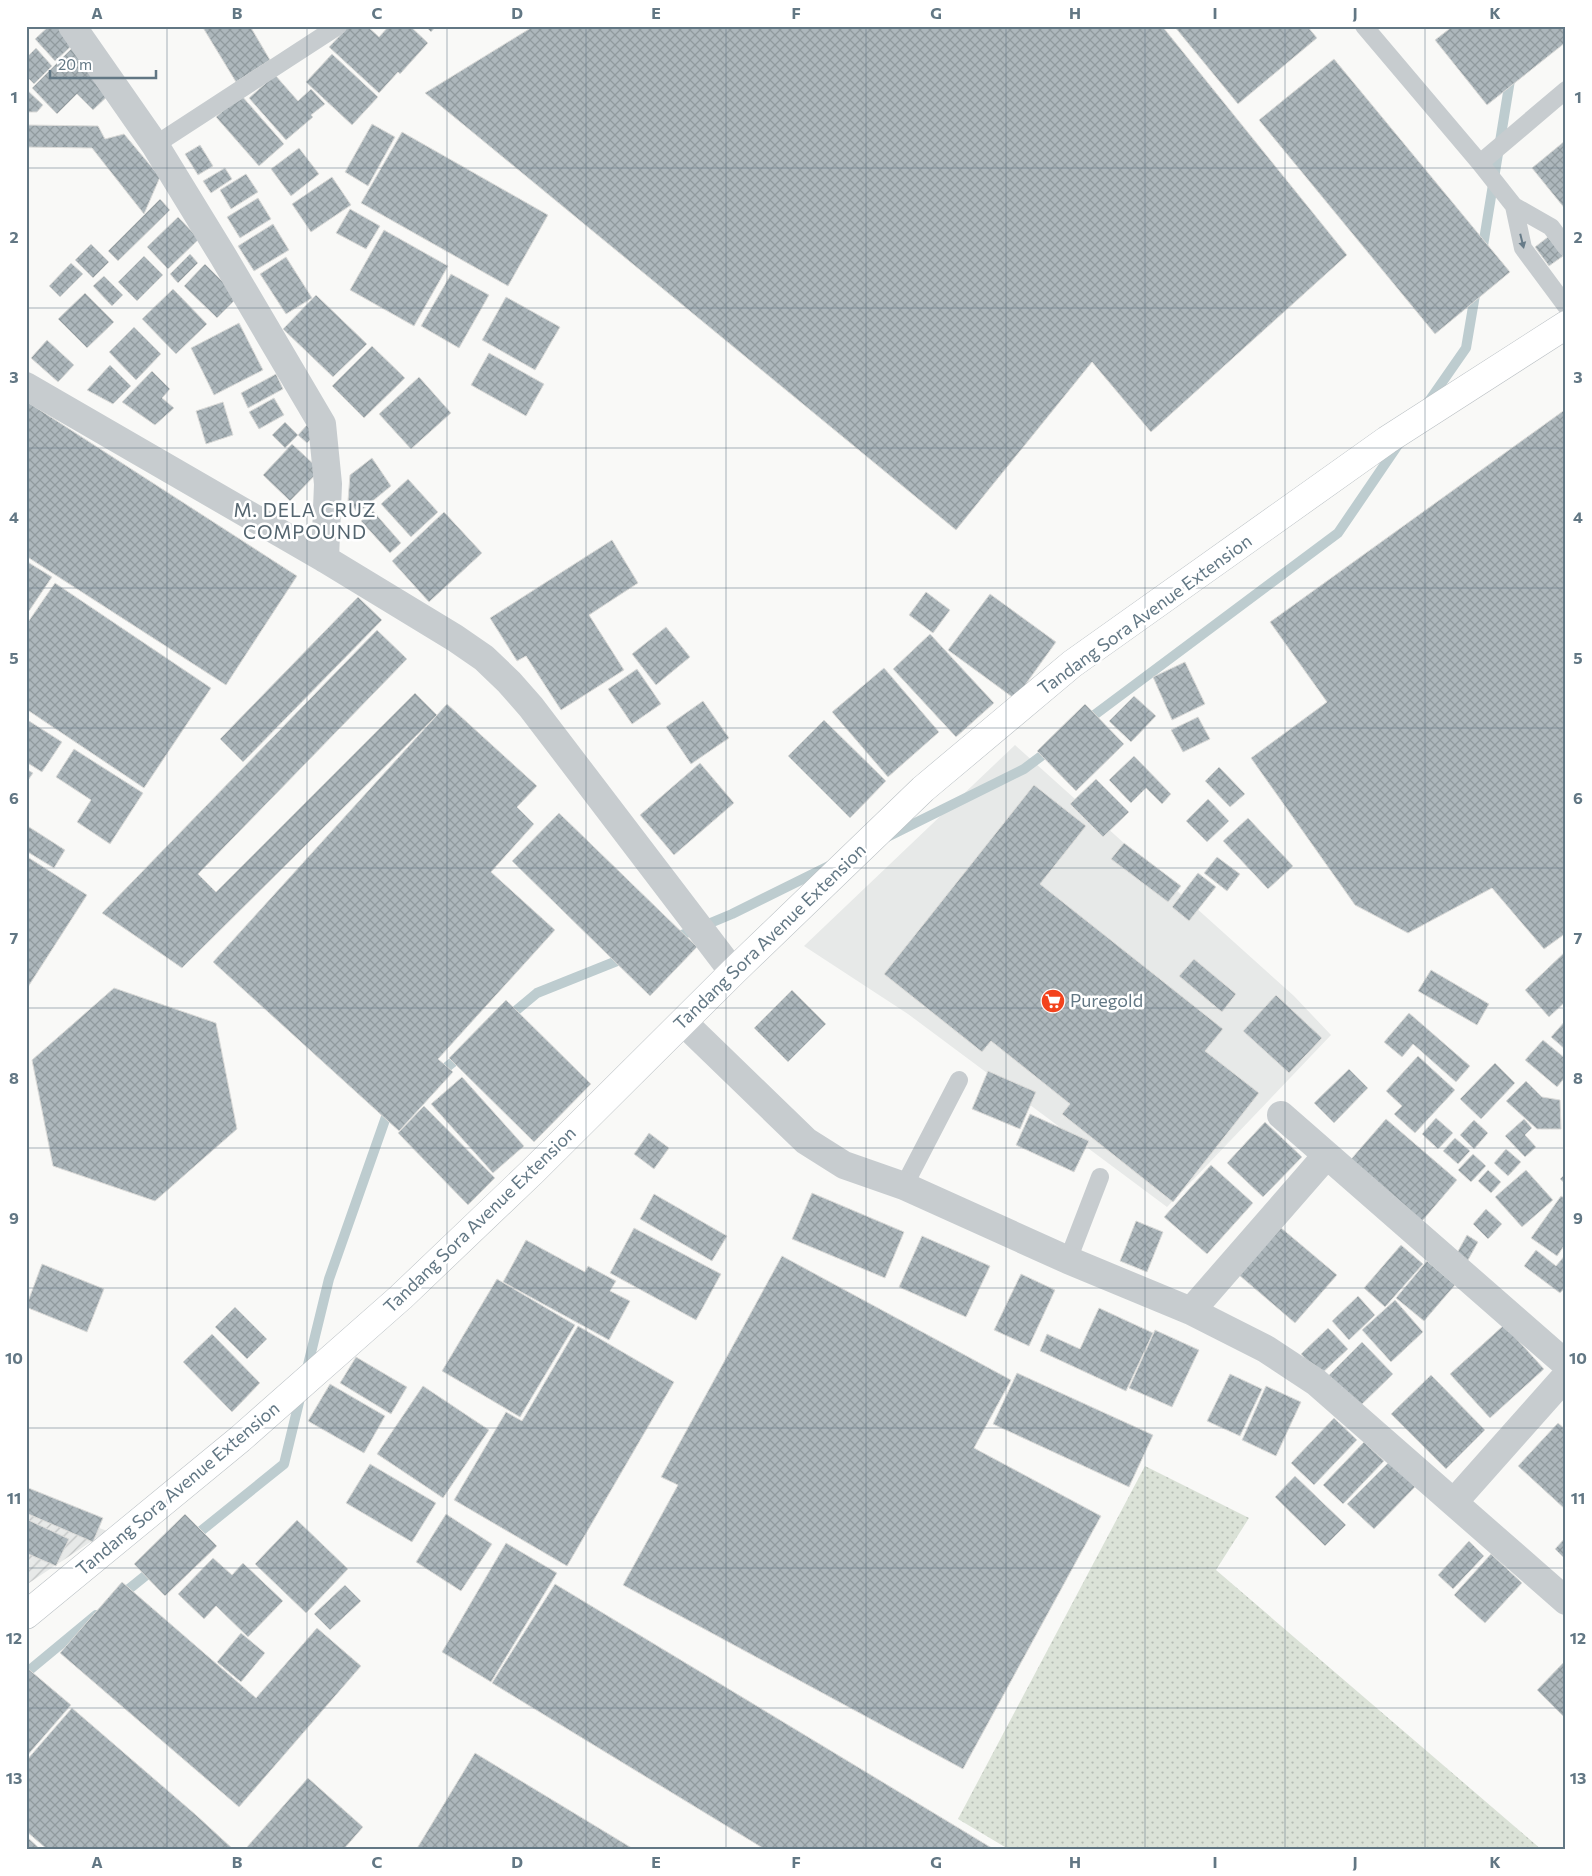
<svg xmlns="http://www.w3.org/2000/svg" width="1592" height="1876" viewBox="0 0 1592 1876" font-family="Commissioner,sans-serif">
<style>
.built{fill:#e7e9e8}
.industrial{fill:url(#industrial-furrows)}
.grass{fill:url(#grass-dots)}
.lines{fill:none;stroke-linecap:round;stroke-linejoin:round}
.stream{stroke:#bdcccf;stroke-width:10}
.building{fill:url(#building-cross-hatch);stroke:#dbdbd9}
.secondary-casing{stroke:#b9bfc3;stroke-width:29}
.lane{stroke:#c7cccf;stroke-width:18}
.street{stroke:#c7cccf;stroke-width:28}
.secondary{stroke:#fff;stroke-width:28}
.oneway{fill:#677b88}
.grid{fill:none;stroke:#627784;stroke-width:1;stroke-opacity:0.55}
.labels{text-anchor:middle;stroke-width:5;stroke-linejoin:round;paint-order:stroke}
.street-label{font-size:18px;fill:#627784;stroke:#fff}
.poi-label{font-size:18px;fill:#627784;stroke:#fff;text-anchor:start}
.neighbourhood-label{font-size:19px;letter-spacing:1px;fill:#54656f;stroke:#fff}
.neatline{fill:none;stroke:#627784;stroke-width:2}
.grid-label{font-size:16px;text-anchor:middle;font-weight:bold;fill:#627784}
</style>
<defs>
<pattern id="industrial-furrows" width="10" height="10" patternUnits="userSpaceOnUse" patternTransform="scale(1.25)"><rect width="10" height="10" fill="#e7e9e8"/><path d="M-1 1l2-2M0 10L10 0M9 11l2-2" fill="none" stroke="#bfc2c2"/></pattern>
<pattern id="grass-dots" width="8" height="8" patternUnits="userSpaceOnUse" patternTransform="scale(1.25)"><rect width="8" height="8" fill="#dbe2d7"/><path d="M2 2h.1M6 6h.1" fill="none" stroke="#b5bcb4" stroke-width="1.8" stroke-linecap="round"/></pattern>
<pattern id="building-cross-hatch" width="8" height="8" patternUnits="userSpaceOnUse" patternTransform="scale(1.25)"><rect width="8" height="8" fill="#adb7bc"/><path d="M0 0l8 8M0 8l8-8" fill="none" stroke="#909a9e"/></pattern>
</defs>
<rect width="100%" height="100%" fill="#f9f9f7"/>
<!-- built -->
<path class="built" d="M1015,745L1294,996L1331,1035L1167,1207L908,1014L804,946Z"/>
<!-- industrial -->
<path class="industrial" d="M26,1499L107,1531L26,1585Z"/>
<!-- grass -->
<path class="grass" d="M1145,1466L1249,1518L1216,1570L1542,1850H1010L958,1819Z"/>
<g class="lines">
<!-- stream -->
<path class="stream" d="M1482,252L1511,74
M1427,404L1466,348L1476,289
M1085,722L1338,533L1400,442
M887,837L1024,769L1052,748
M672,939L732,914L829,866
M507,1018L537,993L627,957
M437,1075L463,1054
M306,1373L329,1279L386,1117L395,1109
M191,1539L284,1464L301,1394
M119,1597L155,1568
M26,1673L96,1615"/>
</g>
<!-- building -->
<path class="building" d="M49,26H66L78,40L55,61L35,39Z
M202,26H250L270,60L236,82Z
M349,26H367L379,37L389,26H410L428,43L400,74L398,72L379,93L329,47Z
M425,26H436L431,32Z
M534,26H1162L1347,255L1151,432L1092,362L956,530L425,93Z
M1174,26H1307L1317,38L1238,104Z
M1453,26H1566V42L1487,105L1435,40Z
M73,47L114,90L93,110L77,94L57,114L32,88Z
M36,48L52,66L34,84L26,76V58Z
M332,54L378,97L352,125L306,82Z
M1334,59L1510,272L1435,334L1259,120Z
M275,75L298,101L311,89L325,104L311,115L313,117L286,140L249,98Z
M26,89L43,105L37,112H26Z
M241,95L284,144L259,166L216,117Z
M372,124L395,137L368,186L345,172Z
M26,125L98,126L105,139L124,134L160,177L144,214L92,148L26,147Z
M402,132L548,215L508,286L361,203Z
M1566,140V210L1532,168Z
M200,145L213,166L198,175L185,154Z
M299,148L319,174L291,196L271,169Z
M225,168L232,179L211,193L203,181Z
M246,174L258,192L231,209L220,190Z
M332,177L351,205L311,232L292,204Z
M258,198L271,219L240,238L227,217Z
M160,199L170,210L118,261L108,251Z
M350,209L380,226L366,249L336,233Z
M178,217L199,239L168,269L147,247Z
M273,224L289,250L254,271L238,246Z
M384,230L448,266L414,326L350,290Z
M1548,237L1563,256L1549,266L1535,247Z
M91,244L109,262L93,278L75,260Z
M190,254L198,263L178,283L170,274Z
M144,256L163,275L137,301L118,282Z
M286,257L312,298L286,314L260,274Z
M71,263L83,274L60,297L49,286Z
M205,264L238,297L217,318L184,286Z
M451,274L489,295L459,348L421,326Z
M104,276L123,295L112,306L93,286Z
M173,289L207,324L176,354L142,319Z
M85,293L114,322L87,348L58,319Z
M316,295L367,344L333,377L283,329Z
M506,297L560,327L535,370L482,340Z
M239,323L263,370L214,395L191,348Z
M134,327L161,354L136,380L109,352Z
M47,340L74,365L58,382L31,358Z
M372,346L405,378L364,418L332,386Z
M489,353L544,384L526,416L471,385Z
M110,365L131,386L113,404L87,390Z
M152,371L170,389L162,398L174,408L155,425L122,402Z
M276,374L283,389L248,408L241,393Z
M419,377L451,413L411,449L379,414Z
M274,398L284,415L259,429L249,412Z
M223,402L233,435L206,444L196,411Z
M29,403L297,576L226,685L26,556V407Z
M1566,409V933L1544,949L1492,888L1408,933L1355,905L1251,758L1327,702L1270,622Z
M285,422L298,435L285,448L272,435Z
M307,425L316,434L307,443L298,435Z
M292,444L320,470L290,501L263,475Z
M372,458L391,486L358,513L348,501L350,475Z
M408,479L438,512L411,537L381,504Z
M373,511L401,543L390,553L361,521Z
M444,512L482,553L429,602L392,561Z
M612,540L638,583L589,615L624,670L561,710L526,656L517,661L490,618Z
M26,561L52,577L29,611L26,609Z
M55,583L211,688L144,788L26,709V625Z
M926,592L950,610L933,633L909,615Z
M990,594L1056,642L1015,699L948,650Z
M358,597L382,620L243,762L220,739Z
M666,627L690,657L656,685L632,654Z
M377,630L407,659L198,874L216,892L415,693L437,715L182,968L102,913Z
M930,634L994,703L956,737L893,669Z
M1185,662L1205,704L1172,720L1153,677Z
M884,668L939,732L888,777L832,712Z
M637,669L661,704L632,724L608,689Z
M1134,696L1156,716L1131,742L1109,721Z
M703,701L729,738L691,764L666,727Z
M447,704L537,786L517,807L534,824L491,872L555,930L438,1059L453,1072L399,1131L213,962Z
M1085,704L1124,744L1076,791L1037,751Z
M1198,717L1210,739L1183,752L1171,730Z
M26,719L62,742L42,772L26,762Z
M824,720L886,781L850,818L788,756Z
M74,749L143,793L110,844L77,822L91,800L56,777Z
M1134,756L1171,794L1162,804L1146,788L1131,803L1109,780Z
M700,763L734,803L674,855L640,815Z
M1219,767L1245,794L1230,807L1205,781Z
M26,769L33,773L26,783Z
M1096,779L1129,812L1103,837L1070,804Z
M1034,785L1086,826L1040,884L1223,1029L1205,1051L1259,1093L1173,1202L1062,1114L1070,1104L991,1041L982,1052L884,974Z
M1208,799L1229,821L1207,842L1186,821Z
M559,813L697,947L650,996L512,861Z
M1248,818L1293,866L1268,889L1223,841Z
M26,825L65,850L54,868L26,851Z
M1124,843L1181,886L1168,902L1111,859Z
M26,856L87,895L26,990Z
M1217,857L1240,874L1227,891L1204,873Z
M1198,873L1216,887L1189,921L1172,907Z
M1566,951V1001L1549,1017L1525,990Z
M1194,959L1236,994L1222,1012L1179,976Z
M1431,970L1489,1004L1477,1025L1418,991Z
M114,988L216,1023L237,1129L155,1201L53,1166L32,1060Z
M792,990L826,1024L788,1062L754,1028Z
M1276,995L1322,1038L1289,1073L1243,1031Z
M506,1000L591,1084L534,1142L449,1058Z
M1409,1013L1470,1066L1456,1082L1413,1044L1402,1057L1384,1042Z
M1566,1020V1050L1551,1037Z
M1543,1040L1566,1059V1076L1557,1087L1525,1060Z
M1418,1056L1455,1090L1415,1133L1394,1114L1402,1106L1386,1091Z
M1495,1063L1515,1083L1481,1119L1460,1099Z
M1349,1069L1368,1088L1334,1123L1314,1103Z
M988,1071L1036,1092L1020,1129L972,1109Z
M462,1077L524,1146L493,1173L431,1104Z
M1526,1081L1542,1097L1560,1100L1561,1129H1537L1506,1101Z
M424,1106L495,1178L468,1205L398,1133Z
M1030,1114L1089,1141L1074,1172L1016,1145Z
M1436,1118L1453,1133L1438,1149L1422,1134Z
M1386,1119L1457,1180L1417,1227L1346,1165Z
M1524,1119L1532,1128L1525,1135L1536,1147L1525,1157L1505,1136Z
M1474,1120L1488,1133L1474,1149L1460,1135Z
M1265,1122L1302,1157L1263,1197L1227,1163Z
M649,1133L669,1148L654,1169L634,1154Z
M1455,1138L1470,1151L1458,1164L1443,1151Z
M1506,1149L1521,1162L1508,1176L1494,1163Z
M1473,1154L1486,1166L1471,1182L1458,1170Z
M1211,1165L1253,1203L1207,1254L1164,1217Z
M1488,1170L1501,1182L1491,1193L1478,1181Z
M1526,1170L1553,1200L1522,1227L1495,1197Z
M1566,1173V1184L1560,1179Z
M812,1193L904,1232L885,1278L792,1239Z
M654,1194L727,1236L712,1261L640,1219Z
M1561,1196L1566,1199V1243L1557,1256L1531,1238Z
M1486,1209L1502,1224L1488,1239L1473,1224Z
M1136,1221L1163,1232L1147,1272L1120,1261Z
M1280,1227L1337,1275L1295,1323L1239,1275Z
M634,1228L721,1274L696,1320L610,1273Z
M1467,1235L1478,1242L1463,1269L1452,1262Z
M922,1236L990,1266L966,1317L899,1287Z
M526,1240L585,1272L588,1266L616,1281L610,1291L630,1301L609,1340L503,1282Z
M1401,1245L1423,1264L1385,1307L1364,1288Z
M1536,1250L1556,1266L1566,1254V1286L1560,1293L1524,1266Z
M782,1256L1011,1380L974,1448L1101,1516L963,1769L623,1585L678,1485L661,1477Z
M1427,1261L1455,1285L1424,1321L1396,1298Z
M42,1264L104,1289L87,1332L26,1307Z
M1021,1274L1055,1290L1029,1346L994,1330Z
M497,1279L575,1325L520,1417L442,1371Z
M1358,1296L1375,1315L1349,1340L1332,1321Z
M1395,1300L1423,1332L1391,1362L1362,1330Z
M235,1307L267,1339L247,1359L215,1327Z
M1099,1308L1153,1333L1126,1391L1040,1351L1047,1334L1080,1349Z
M1504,1325L1544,1369L1490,1418L1450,1374Z
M578,1326L674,1382L567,1566L454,1500L506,1412L522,1421Z
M1328,1328L1348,1349L1320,1375L1301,1354Z
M1155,1330L1199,1350L1172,1407L1129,1388Z
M212,1334L260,1383L232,1412L183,1362Z
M1362,1342L1393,1374L1359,1407L1328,1376Z
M356,1357L407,1387L391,1414L340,1383Z
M1017,1373L1153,1435L1129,1487L993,1424Z
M1230,1374L1262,1389L1240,1436L1207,1421Z
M1431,1375L1485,1430L1446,1469L1391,1414Z
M330,1384L385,1416L364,1453L308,1421Z
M423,1386L489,1430L443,1498L377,1454Z
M1266,1386L1301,1402L1276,1456L1242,1440Z
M1334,1418L1357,1440L1314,1485L1291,1463Z
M1558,1423L1566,1430V1510L1518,1466Z
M1364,1442L1384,1461L1343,1504L1323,1485Z
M1390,1461L1415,1487L1374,1529L1347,1504Z
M370,1464L436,1503L412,1542L346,1503Z
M1295,1476L1346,1525L1325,1546L1275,1497Z
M26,1487L103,1518L93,1542L26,1513Z
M185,1514L217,1546L165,1596L134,1564Z
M446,1514L492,1544L461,1591L416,1562Z
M26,1519L69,1539L56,1566L26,1553Z
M297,1520L348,1569L306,1613L255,1564Z
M1566,1537V1560L1555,1549Z
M1469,1541L1484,1556L1453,1589L1438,1575Z
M506,1543L557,1573L491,1682L442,1652Z
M1491,1554L1522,1583L1485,1623L1454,1595Z
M213,1558L232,1575L243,1563L283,1601L248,1637L216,1606L204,1619L178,1594Z
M122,1582L256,1698L317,1628L361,1666L239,1807L60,1653Z
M555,1584L995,1850H766L492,1683Z
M345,1585L361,1601L330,1630L314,1614Z
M241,1633L265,1653L241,1682L217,1662Z
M1566,1660V1715L1564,1717L1537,1690Z
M26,1667L71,1705L26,1757Z
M72,1708L196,1815L234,1850H48L26,1831V1761Z
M475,1753L635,1850H416Z
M308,1778L363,1827L343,1850H250L247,1847Z
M26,1836L41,1850H26Z"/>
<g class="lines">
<!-- secondary casing -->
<g class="secondary-casing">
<path id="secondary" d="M26,1615L240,1439L401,1297L533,1171L733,972L923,789L1072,664L1387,440L1566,325"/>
</g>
<!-- lane -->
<path class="lane" d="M1364,26L1480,163L1514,206L1551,227L1566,247
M155,145L338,26
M1480,163L1566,90
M1514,206L1523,248L1566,306
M904,1186L959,1080
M1068,1260L1100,1177"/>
<!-- street -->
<path class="street" d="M72,26L155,145L223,256L322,424L328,484L325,559
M26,386L325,559L455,638L484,658L509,682L531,707L733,972
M683,1022L806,1141L844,1165L904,1186L1068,1260L1191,1311L1266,1349L1316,1382L1566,1601
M1281,1115L1566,1364
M1191,1311L1326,1156
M1454,1502L1566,1376"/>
<!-- secondary -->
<use href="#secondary" class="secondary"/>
</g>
<!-- one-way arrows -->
<defs><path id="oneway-solid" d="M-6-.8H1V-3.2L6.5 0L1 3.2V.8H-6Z" transform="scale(1.25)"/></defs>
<use class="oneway" href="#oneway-solid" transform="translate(1522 241) rotate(76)"/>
<!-- grid -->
<path class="grid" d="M167,26V1850M307,26V1850M447,26V1850M586,26V1850M726,26V1850M866,26V1850M1006,26V1850M1145,26V1850M1285,26V1850M1425,26V1850M26,168H1566M26,308H1566M26,448H1566M26,588H1566M26,728H1566M26,868H1566M26,1008H1566M26,1148H1566M26,1288H1566M26,1428H1566M26,1568H1566M26,1708H1566"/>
<!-- icons -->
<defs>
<g id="supermarket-disc" transform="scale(1.25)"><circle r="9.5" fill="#f3431d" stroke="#fff"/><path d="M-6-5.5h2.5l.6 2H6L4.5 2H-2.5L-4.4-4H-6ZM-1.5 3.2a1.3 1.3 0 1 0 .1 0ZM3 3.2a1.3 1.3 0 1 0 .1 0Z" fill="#fff"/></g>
</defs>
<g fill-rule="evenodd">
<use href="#supermarket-disc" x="1053" y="1001"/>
</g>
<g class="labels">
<!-- street labels -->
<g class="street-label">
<text transform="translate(1145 615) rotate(-36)" y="6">Tandang Sora Avenue Extension</text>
<text transform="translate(770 937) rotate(-44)" y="6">Tandang Sora Avenue Extension</text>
<text transform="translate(480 1220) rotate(-44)" y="6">Tandang Sora Avenue Extension</text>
<text transform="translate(178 1489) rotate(-40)" y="6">Tandang Sora Avenue Extension</text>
</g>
<!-- poi labels -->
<g class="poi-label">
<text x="1070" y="1007">Puregold</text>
</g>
<!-- neighbourhood labels -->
<g class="neighbourhood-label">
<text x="305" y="517">M. DELA CRUZ<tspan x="305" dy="22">COMPOUND</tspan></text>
</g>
</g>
<!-- border -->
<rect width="1592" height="1876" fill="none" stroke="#ffffff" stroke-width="55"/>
<!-- scale -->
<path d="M50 70v8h106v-8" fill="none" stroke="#627784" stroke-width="2.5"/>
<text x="58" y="70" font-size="15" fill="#627784" stroke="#ffffff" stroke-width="4" paint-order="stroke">20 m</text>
<rect x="28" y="28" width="1536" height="1820" class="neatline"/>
<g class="grid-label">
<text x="97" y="19">A</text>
<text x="237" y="19">B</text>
<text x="377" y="19">C</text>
<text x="517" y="19">D</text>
<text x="656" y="19">E</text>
<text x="796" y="19">F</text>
<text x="936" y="19">G</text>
<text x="1075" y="19">H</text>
<text x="1215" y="19">I</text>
<text x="1355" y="19">J</text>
<text x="1495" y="19">K</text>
<text x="14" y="103">1</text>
<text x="1578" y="103">1</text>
<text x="14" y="243">2</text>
<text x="1578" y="243">2</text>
<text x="14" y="383">3</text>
<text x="1578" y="383">3</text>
<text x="14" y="523">4</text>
<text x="1578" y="523">4</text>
<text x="14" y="664">5</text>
<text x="1578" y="664">5</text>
<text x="14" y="804">6</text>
<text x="1578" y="804">6</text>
<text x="14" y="944">7</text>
<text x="1578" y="944">7</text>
<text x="14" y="1084">8</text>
<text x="1578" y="1084">8</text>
<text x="14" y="1224">9</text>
<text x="1578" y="1224">9</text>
<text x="14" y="1364">10</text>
<text x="1578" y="1364">10</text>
<text x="14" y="1504">11</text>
<text x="1578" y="1504">11</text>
<text x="14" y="1644">12</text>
<text x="1578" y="1644">12</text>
<text x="14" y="1784">13</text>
<text x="1578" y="1784">13</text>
<text x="97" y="1868">A</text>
<text x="237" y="1868">B</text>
<text x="377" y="1868">C</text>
<text x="517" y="1868">D</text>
<text x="656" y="1868">E</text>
<text x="796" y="1868">F</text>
<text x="936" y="1868">G</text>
<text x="1075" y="1868">H</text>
<text x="1215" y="1868">I</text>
<text x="1355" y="1868">J</text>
<text x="1495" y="1868">K</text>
</g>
</svg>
